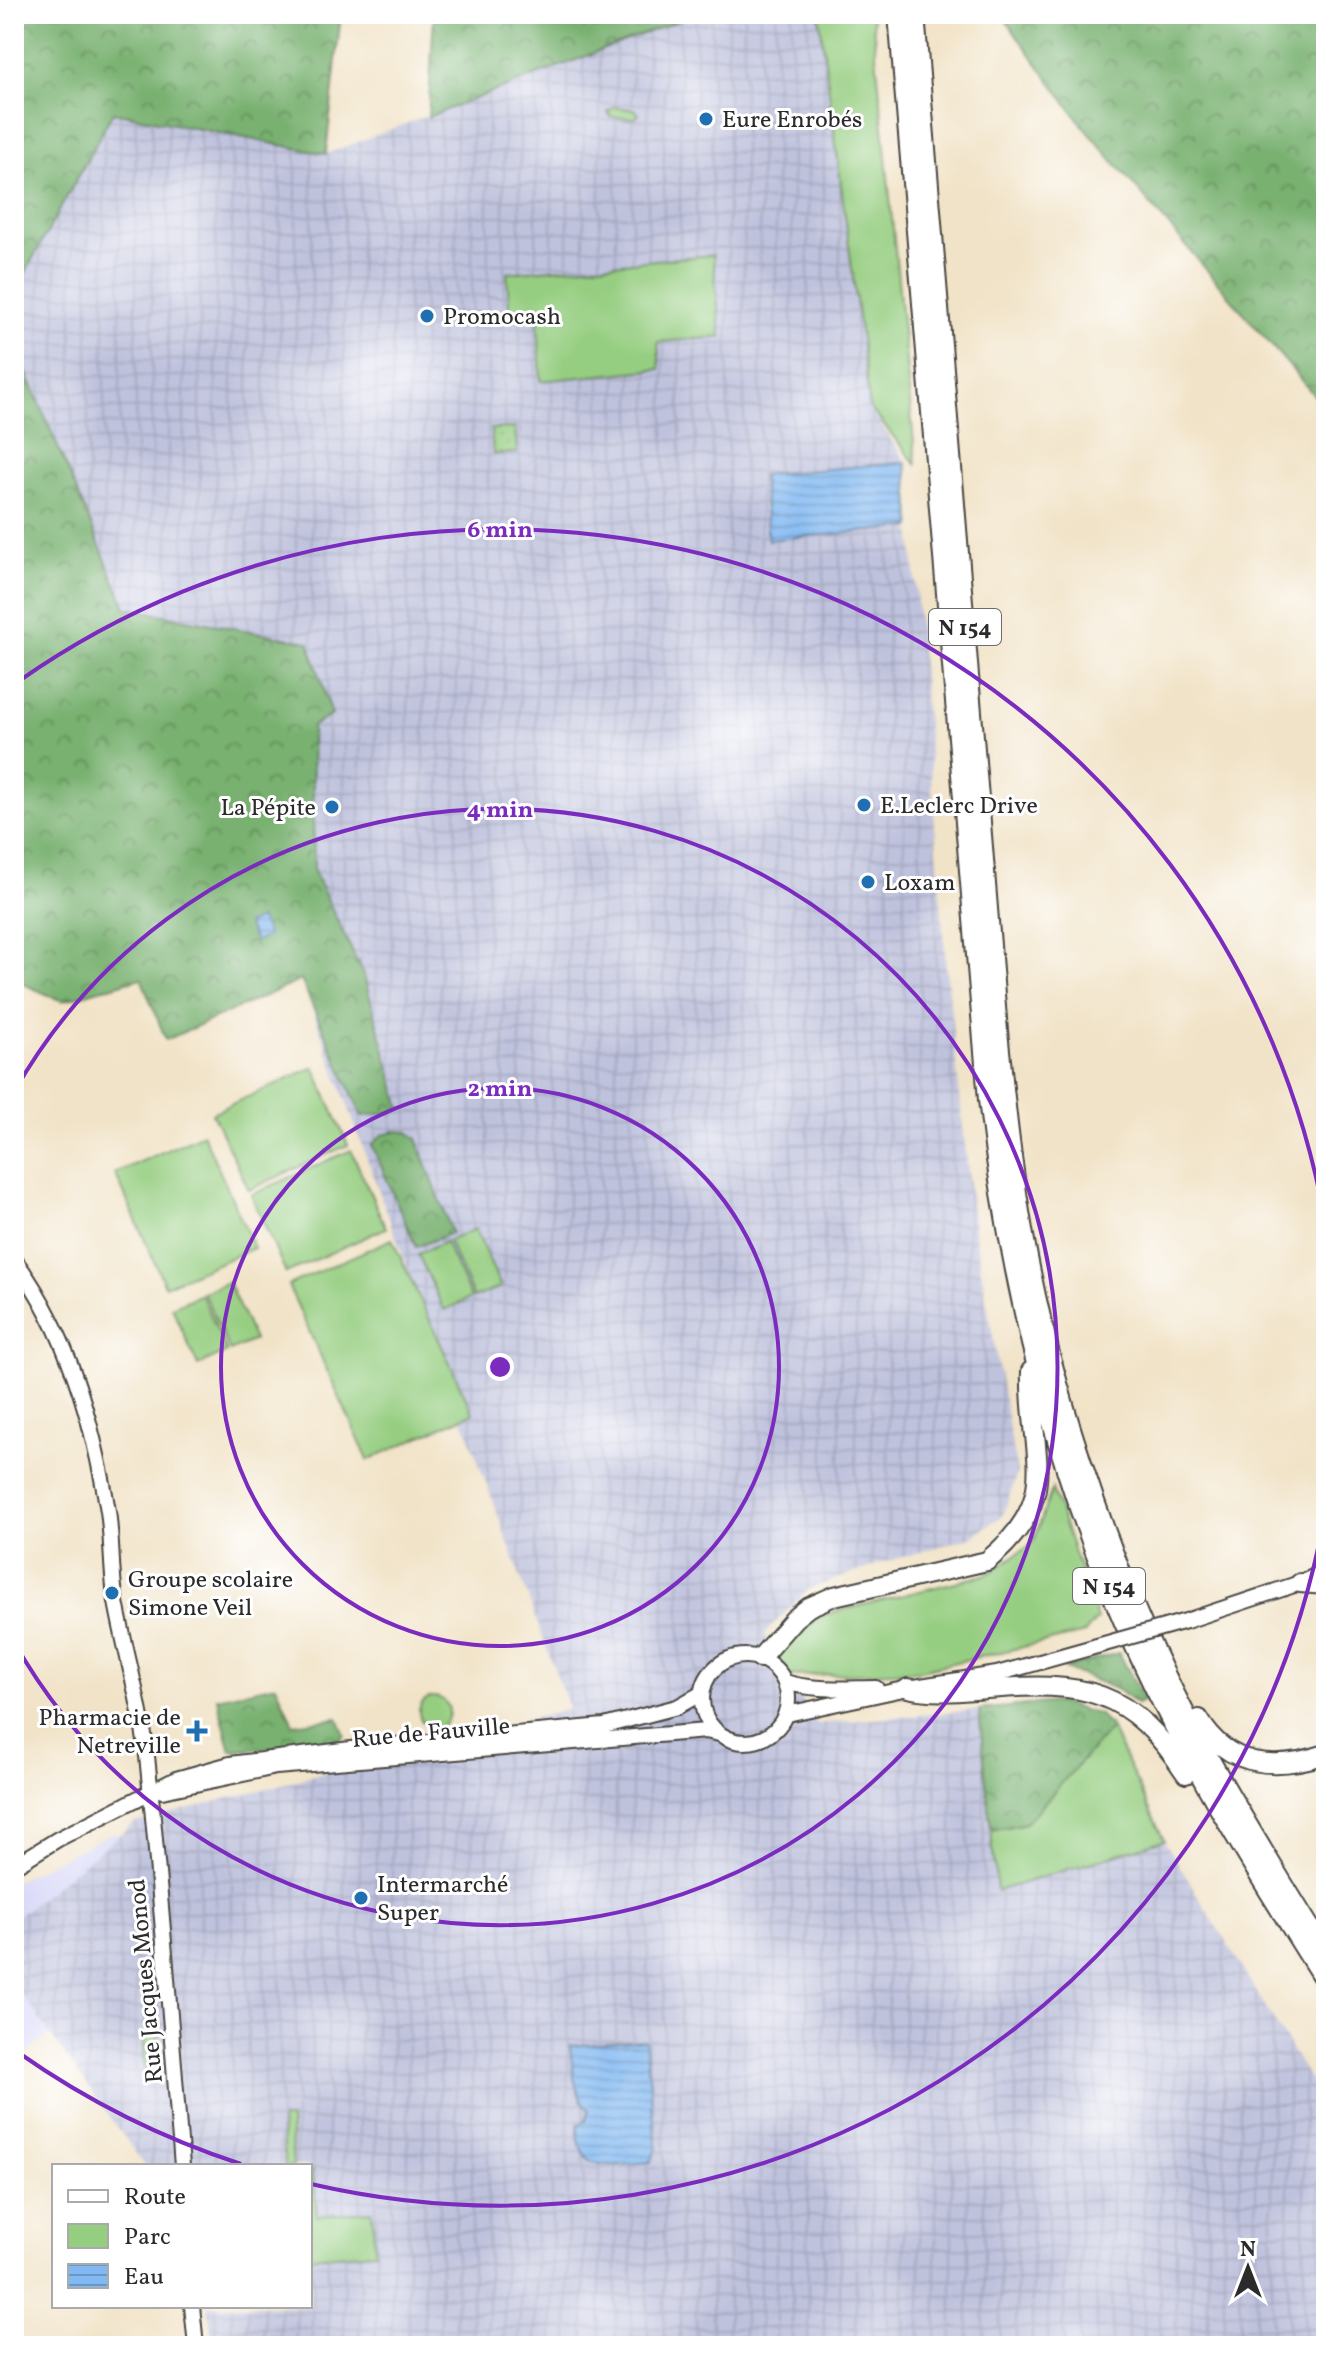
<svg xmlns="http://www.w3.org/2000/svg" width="1340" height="2360" viewBox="0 0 1340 2360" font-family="Vollkorn,serif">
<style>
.built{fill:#d8d7f8}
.industrial{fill:url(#industrial-grid)}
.green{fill:#96ce81;stroke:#607c56;stroke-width:2}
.forest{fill:url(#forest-crowns);stroke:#526e4d;stroke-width:2}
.garden{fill:url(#garden-dots);stroke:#607c56;stroke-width:2}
.water{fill:url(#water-rules);stroke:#56728e;stroke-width:2}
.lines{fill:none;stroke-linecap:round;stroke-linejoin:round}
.secondary-casing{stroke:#494742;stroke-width:18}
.highway-casing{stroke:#494742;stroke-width:22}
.secondary{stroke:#fff;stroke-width:14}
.highway{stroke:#fff;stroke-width:18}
.secondary-bridge-casing{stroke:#494742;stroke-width:18;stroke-linecap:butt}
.secondary-bridge{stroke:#fff;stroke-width:14}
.ring{fill:none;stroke:#7b2cbf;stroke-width:4}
.poi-dot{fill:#1f6fb2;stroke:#fff;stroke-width:3}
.labels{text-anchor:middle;stroke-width:6;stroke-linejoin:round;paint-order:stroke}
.shield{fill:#fff;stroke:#6b6b6b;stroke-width:2}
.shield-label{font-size:22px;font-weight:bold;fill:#2b2b2b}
.poi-label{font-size:24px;fill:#2b2b2b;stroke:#fff;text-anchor:start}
.street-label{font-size:24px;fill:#2b2b2b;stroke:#fff}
.centre{fill:#7b2cbf;stroke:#fff;stroke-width:4}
.ring-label{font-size:24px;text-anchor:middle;font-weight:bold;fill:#7b2cbf;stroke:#fff;stroke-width:6;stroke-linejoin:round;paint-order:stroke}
</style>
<defs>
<pattern id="industrial-grid" width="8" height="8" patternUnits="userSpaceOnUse" patternTransform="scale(2)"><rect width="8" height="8" fill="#bfc2dd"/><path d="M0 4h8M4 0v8" fill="none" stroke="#a4a7be"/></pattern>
<pattern id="forest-crowns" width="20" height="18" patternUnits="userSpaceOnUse" patternTransform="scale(2)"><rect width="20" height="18" fill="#78b16f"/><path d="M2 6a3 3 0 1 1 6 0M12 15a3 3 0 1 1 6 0" fill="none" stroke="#63905b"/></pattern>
<pattern id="garden-dots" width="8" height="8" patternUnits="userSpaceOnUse" patternTransform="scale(2)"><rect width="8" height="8" fill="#96ce81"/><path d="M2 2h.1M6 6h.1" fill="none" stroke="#81b170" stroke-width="1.8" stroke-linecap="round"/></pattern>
<pattern id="water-rules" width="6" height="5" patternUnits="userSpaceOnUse" patternTransform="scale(2)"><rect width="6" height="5" fill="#82b9f2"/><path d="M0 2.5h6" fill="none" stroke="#6b97c4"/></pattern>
</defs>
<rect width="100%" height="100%" fill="#fff"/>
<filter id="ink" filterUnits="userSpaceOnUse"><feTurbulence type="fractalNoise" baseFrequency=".0125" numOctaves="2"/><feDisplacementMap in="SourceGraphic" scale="16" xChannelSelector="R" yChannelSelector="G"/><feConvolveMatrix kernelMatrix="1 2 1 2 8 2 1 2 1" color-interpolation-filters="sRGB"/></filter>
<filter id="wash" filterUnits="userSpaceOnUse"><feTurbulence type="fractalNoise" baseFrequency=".006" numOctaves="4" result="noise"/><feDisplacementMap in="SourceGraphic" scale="32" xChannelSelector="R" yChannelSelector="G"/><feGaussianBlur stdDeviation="1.8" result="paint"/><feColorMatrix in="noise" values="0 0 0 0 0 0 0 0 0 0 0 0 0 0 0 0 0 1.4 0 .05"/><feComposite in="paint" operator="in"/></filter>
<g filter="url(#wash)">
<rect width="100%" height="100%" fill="#f1e3c7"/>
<!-- built -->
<path class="built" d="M114,1832L127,1838L82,2007L14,2064V1882Z"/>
<!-- industrial -->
<path class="industrial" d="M695,14H819L870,408L906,462L946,966L974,1230L1017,1473L1003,1515L971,1537L882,1563L809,1589L764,1634L817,1724L979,1710L997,1891L1164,1840L1326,2106V2346H213L208,2306H310V2166H145L14,1984V1919L134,1823L569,1709L302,981L363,976L314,872L309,642L126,608L14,343V293L113,112L326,154Z"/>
<!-- green -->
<path class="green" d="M819,14H872L916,464L870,408Z
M614,107L636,110L639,115L635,118L611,117L608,112Z
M713,255L721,337L658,342L660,369L541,381L538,318L510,319L507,273Z
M314,1067L348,1145L249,1190L212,1113Z
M203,1134L254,1248L165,1286L115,1173Z
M351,1150L386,1228L286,1273L251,1195Z
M475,1229L501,1287L474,1298L448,1241Z
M392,1239L473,1413L368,1460L288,1285Z
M445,1242L471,1298L444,1310L418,1254Z
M228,1282L254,1340L230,1351L203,1292Z
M201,1294L227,1352L198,1366L172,1307Z
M1052,1489L1097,1619L1085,1633L916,1671L789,1676L777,1657L819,1616L988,1574L1033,1543Z
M419 1712a15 15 0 1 1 30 0a15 15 0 1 1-30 0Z
M1111,1728L1164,1840L997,1891L991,1830L1026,1823Z
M155,1985L161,2060L159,2068L151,2075L145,2071L144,2045L147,2035L145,2001L150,1987Z
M281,2119H290L293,2166H285Z
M310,2171H313L317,2216L372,2211L375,2252L310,2257Z"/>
<!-- forest -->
<path class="forest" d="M14,14H341L326,154L113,112L14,293Z
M434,14H695L428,117Z
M1001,14H1326V409L1084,127Z
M14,343L126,608L309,642L332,715L312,726L314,872L364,976L401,1108L395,1112L362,1116L301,980L166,1040L141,978L62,1001L21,983L14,968Z
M394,1131L408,1132L417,1139L452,1233L416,1247L372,1145L382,1135Z
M1119,1653L1144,1700L1137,1704L1116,1689L1064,1668Z
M276,1685L293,1724L338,1718L345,1735L337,1743L231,1751L217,1698Z
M1056,1702L1100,1715L1111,1728L1026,1823L991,1830L979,1710Z"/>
<!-- garden -->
<path class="garden" d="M515,428L517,453L493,454L491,429Z"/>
<!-- water -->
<path class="water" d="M906,462L912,527L768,540L762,475Z
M260,919L268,936L255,942L247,924Z
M645,2040L657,2148L651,2162C614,2165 576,2177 578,2124L586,2121L589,2110C573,2094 573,2068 570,2046Z"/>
</g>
<g filter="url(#ink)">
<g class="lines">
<!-- secondary casing -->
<g class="secondary-casing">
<path id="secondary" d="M14,1259C68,1331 93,1423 108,1511C112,1539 111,1568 115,1596C124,1649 141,1702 147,1756C161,1892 171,2029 182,2166
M1186,1621L1300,1583L1326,1571
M702 1699a43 43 0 1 1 86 0a43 43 0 1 1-86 0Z
M785,1682C814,1691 846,1688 876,1688
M787,1714L908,1688L997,1674L1097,1646
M162,1791L276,1767L706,1731L719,1734
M14,1866L58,1839L176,1779L230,1764L351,1749L604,1726L677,1707L702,1693
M192,2306L196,2346"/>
</g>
<!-- highway casing -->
<g class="highway-casing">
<path id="highway" d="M898,14L988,1100C1011,1293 1057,1482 1140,1658C1193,1772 1259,1877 1326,1983
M915,14L998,1031C1005,1100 1012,1168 1024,1236C1045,1354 1082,1473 1126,1585C1177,1715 1253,1835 1326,1953
M1300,1583L1326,1585
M760,1658L794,1619L809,1607L834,1596L987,1561C1066,1497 1028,1453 1031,1371
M908,1688C934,1694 960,1691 987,1689C1084,1681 1130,1688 1186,1774
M1199,1719C1228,1769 1277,1770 1326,1754"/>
</g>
<!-- secondary -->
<use href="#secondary" class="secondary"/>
<!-- highway -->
<use href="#highway" class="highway"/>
<!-- secondary-bridge casing -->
<g class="secondary-bridge-casing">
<path id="secondary-bridge" d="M1097,1646L1186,1621"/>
</g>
<!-- secondary-bridge -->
<use href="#secondary-bridge" class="secondary-bridge"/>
</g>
</g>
<!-- distance rings -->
<g class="ring">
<circle cx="500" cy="1367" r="279"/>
<path d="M14 1092A558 558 0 1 1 14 1642"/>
<path d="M1325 1513A838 838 0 0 1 311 2184M241 2164A838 838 0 0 1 19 2053M19 681A838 838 0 0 1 1325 1221"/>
</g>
<!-- markers -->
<g class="poi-dot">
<circle cx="706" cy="119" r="8"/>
<circle cx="427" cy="316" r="8"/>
<circle cx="864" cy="805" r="8"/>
<circle cx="332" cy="807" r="8"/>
<circle cx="868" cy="882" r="8"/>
<circle cx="112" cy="1593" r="8"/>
<path d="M193 1719h8v8h8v8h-8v8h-8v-8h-8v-8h8z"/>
<circle cx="361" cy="1898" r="8"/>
</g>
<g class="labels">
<!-- shield labels -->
<g class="shield">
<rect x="929" y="609" width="72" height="36" rx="6"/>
<rect x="1073" y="1568" width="72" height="36" rx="6"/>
</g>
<g class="shield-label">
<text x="965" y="635">N 154</text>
<text x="1109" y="1594">N 154</text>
</g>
<!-- poi labels -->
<g class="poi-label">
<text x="722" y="127">Eure Enrobés</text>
<text x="443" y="324">Promocash</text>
<text x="880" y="813">E.Leclerc Drive</text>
<text x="316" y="815" text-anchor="end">La Pépite</text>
<text x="884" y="890">Loxam</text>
<text x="128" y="1587">Groupe scolaire<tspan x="128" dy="28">Simone Veil</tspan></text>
<text x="181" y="1725" text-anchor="end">Pharmacie de<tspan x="181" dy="28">Netreville</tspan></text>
<text x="377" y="1892">Intermarché<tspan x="377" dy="28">Super</tspan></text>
</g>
<!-- street labels -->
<g class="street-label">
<text transform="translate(431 1732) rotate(-5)" y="8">Rue de Fauville</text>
<text transform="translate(145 1981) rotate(-95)" y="8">Rue Jacques Monod</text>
</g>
</g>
<circle cx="500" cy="1367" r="12" class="centre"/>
<g class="ring-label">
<text x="500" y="537">6 min</text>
<text x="500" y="817">4 min</text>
<text x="500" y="1096">2 min</text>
</g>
<!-- margin -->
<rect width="1340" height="2360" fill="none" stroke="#fff" stroke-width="48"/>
<!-- legend -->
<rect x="52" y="2164" width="260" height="144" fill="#ffffff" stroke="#aaaaaa" stroke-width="2"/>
<rect x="68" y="2190" width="40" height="12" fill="#ffffff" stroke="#aaaaaa" stroke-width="2"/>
<text x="124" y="2204" font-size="24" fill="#2b2b2b">Route</text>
<rect x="68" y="2224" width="40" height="24" fill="#96ce81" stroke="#aaaaaa" stroke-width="2"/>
<text x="124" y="2244" font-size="24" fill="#2b2b2b">Parc</text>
<rect x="68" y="2264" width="40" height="24" fill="url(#water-rules)" stroke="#aaaaaa" stroke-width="2"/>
<text x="124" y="2284" font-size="24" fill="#2b2b2b">Eau</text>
<!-- north arrow -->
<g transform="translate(1248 2268)" stroke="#ffffff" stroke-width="6" paint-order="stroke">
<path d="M0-6L14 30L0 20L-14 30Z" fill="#2b2b2b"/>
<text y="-12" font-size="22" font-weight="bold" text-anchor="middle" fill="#2b2b2b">N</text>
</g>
</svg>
